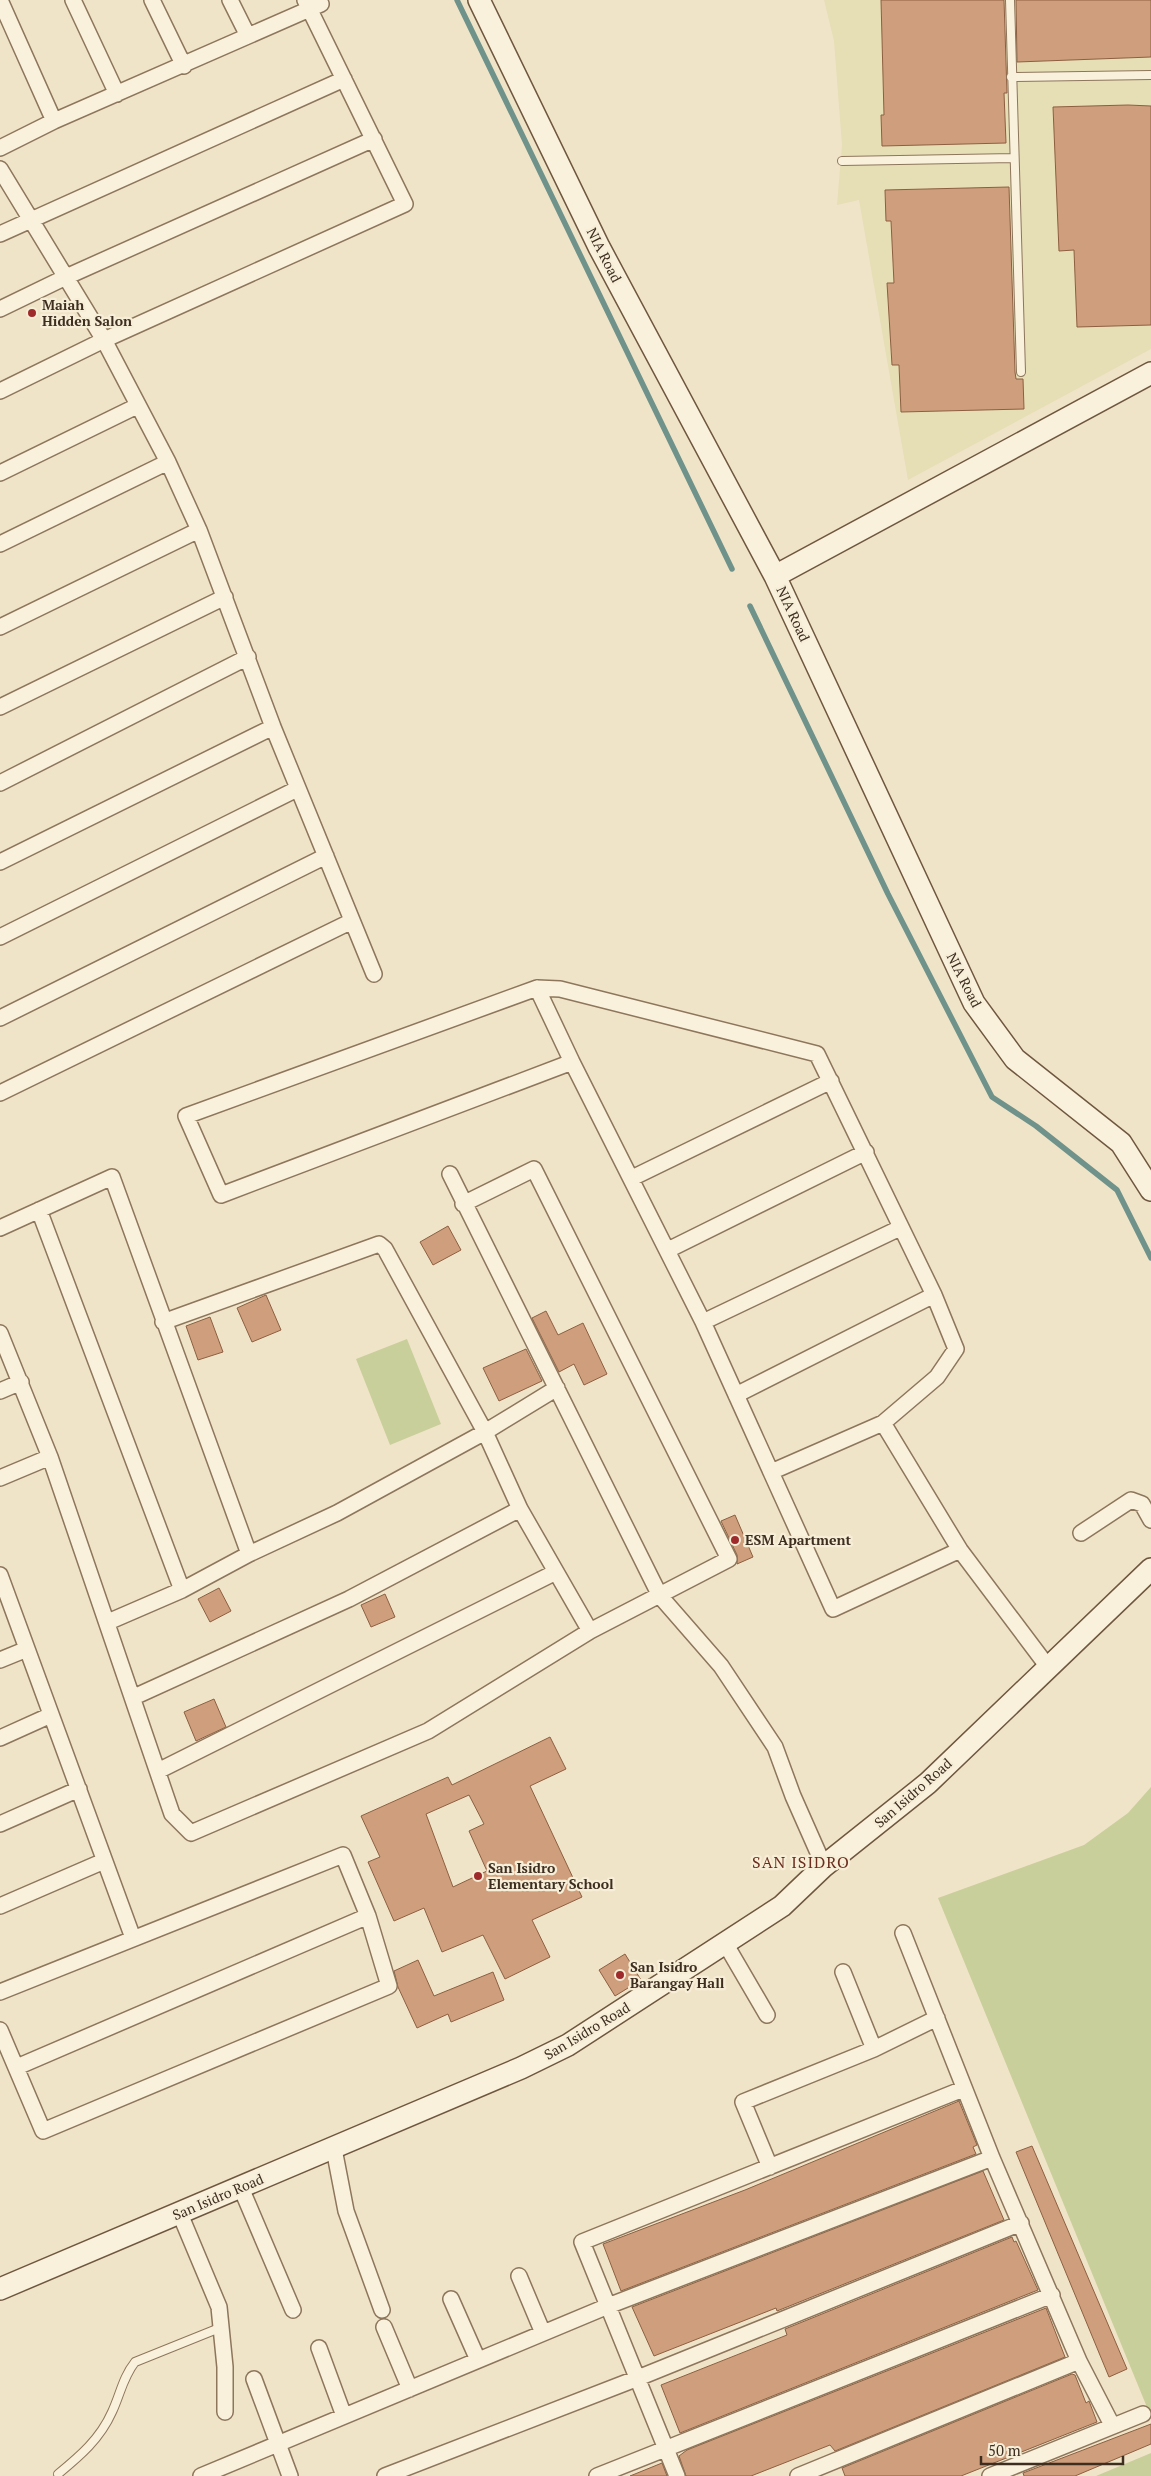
<svg xmlns="http://www.w3.org/2000/svg" width="1151" height="2476" viewBox="0 0 1151 2476" font-family="'PT Serif',serif">
<style>
.farmland{fill:#e6deb5}
.green{fill:#c9cf9b}
.lines{fill:none;stroke-linecap:round;stroke-linejoin:round}
.stream{stroke:#6f938a;stroke-width:5.5}
.building{fill:#cf9f7d;stroke:#8d5f41;fill-rule:evenodd}
.lane-casing{stroke:#8d765c;stroke-width:10}
.street-casing{stroke:#8d765c;stroke-width:18}
.secondary-casing{stroke:#6f573f;stroke-width:24}
.lane{stroke:#faf1dc;stroke-width:8}
.street{stroke:#faf1dc;stroke-width:15}
.secondary{stroke:#faf1dc;stroke-width:21}
.poi-dot{fill:#9e2a2b;stroke:#f7eed8;stroke-width:2}
.labels{text-anchor:middle;stroke-width:4.5;stroke-linejoin:round;paint-order:stroke}
.street-label{font-size:14px;fill:#3d2e20;stroke:#f7eed8}
.poi-label{font-size:14px;font-weight:bold;fill:#3d2e20;stroke:#f7eed8;text-anchor:start}
.quarter-label{font-size:16px;letter-spacing:1px;fill:#6b2e1e;stroke:#f7eed8}
</style>
<rect width="100%" height="100%" fill="#f0e4c8"/>
<!-- farmland -->
<path class="farmland" d="M824,0H1151V349L908,480L859,200L837,205L842,145L834,41Z"/>
<!-- green -->
<path class="green" d="M407,1339L441,1424L390,1445L356,1359Z
M1151,1787V2417L938,1898L1084,1845L1128,1813Z
M1151,2453V2476H1096Z"/>
<g class="lines">
<!-- stream -->
<path class="stream" d="M457,0L732,569
M750,606L888,894L992,1097L1036,1126L1117,1190L1151,1258"/>
</g>
<!-- building -->
<path class="building" d="M881,0H1004L1007,93H1004L1006,143L882,146L881,115H884Z
M1016,0H1151V57L1017,62Z
M1128,105L1151,106V325L1077,327L1074,250L1059,251L1053,107Z
M1009,187L1015,372L1016,379H1023L1024,409L901,412L899,365H892L887,283H894L891,221H886L885,190Z
M448,1226L461,1250L433,1265L420,1242Z
M266,1295L281,1330L252,1342L237,1308Z
M546,1311L558,1335L583,1323L607,1374L584,1385L574,1364L559,1372L532,1318Z
M210,1317L223,1352L198,1360L186,1326Z
M526,1349L542,1381L499,1401L483,1368Z
M735,1515L753,1557L737,1564V1555L721,1521Z
M219,1588L231,1611L210,1622L198,1599Z
M385,1594L395,1617L371,1627L361,1605Z
M214,1699L226,1727L196,1741L184,1712Z
M550,1737L566,1769L530,1786L582,1897L532,1920L550,1957L505,1979L483,1935L442,1952L424,1908L394,1921L368,1862L380,1857L361,1816L448,1777L452,1785ZM469,1795L484,1824L469,1831L487,1871L453,1887L426,1814Z
M625,1954L641,1980L615,1996L599,1970Z
M418,1960L434,1996L493,1972L504,2000L451,2022L448,2014L417,2028L398,1987L394,1971Z
M959,2101L977,2145L973,2147L976,2154L621,2291L603,2244L745,2190Z
M1032,2146L1127,2369L1109,2377L1016,2152Z
M983,2171L1004,2220L777,2311L776,2308L654,2356L632,2307Z
M1012,2237L1014,2242L1016,2241L1038,2290L680,2433L661,2385L787,2335L785,2329Z
M1046,2308L1065,2357L835,2451L830,2445L751,2476H686L679,2456L687,2450Z
M1072,2374L1075,2375L1086,2403L1089,2401L1097,2422L961,2476H845L842,2468Z
M1151,2424V2444L1075,2476H1024L1023,2473Z
M662,2463L667,2476H630Z"/>
<g class="lines">
<!-- lane casing -->
<g class="lane-casing">
<path id="lane" d="M1010,0L1021,372
M1011,77L1151,75
M842,161L1014,158
M58,2474C80,2456 100,2439 112,2412C120,2395 123,2377 135,2362L222,2327"/>
</g>
<!-- street casing -->
<g class="street-casing">
<path id="street" d="M0,0L54,121
M73,0L117,94
M152,0L184,66
M230,0L248,36
M0,148L54,121L321,4
M0,169L104,340L168,462L199,530L273,727L374,974
M0,234L344,79
M0,309L66,277L374,139
M0,391L104,340L405,204L305,0
M0,473L137,406
M0,544L168,462
M0,627L199,530
M0,707L225,597
M0,783L248,657
M0,862L273,727
M0,937L297,789
M537,988L572,1062L703,1322L833,1609L960,1550
M0,1018L326,856
M572,1062L221,1195L186,1116L537,988L560,989L817,1054L934,1295L956,1349L937,1377L883,1423L960,1550L1048,1667
M0,1093L352,921
M450,1174L660,1596L721,1666L775,1747L793,1796L824,1866
M632,1178L831,1081
M39,1210L182,1590
M0,1228L112,1177L249,1554
M668,1250L866,1152
M163,1322L379,1244L385,1249L485,1432L520,1509L590,1631
M703,1322L900,1228
M0,1333L50,1457L172,1814L191,1833L428,1731L590,1631L729,1559L534,1169L463,1204
M0,1391L21,1382
M736,1395L934,1295
M771,1472L883,1423
M0,1478L50,1457
M1081,1533L1131,1500L1142,1504L1151,1520
M0,1575L133,1938
M108,1622L182,1590L249,1554L337,1513L485,1432L557,1388
M0,1660L27,1649
M134,1697L349,1599L520,1509
M0,1738L51,1715
M158,1771L556,1572
M0,1824L79,1789
M0,1906L104,1861
M903,1933L992,2158L1079,2361L1112,2425
M725,1943L767,2015
M843,1972L874,2049
M0,1992L343,1855L368,1916L389,1986L43,2131L0,2030
M17,2067L368,1916
M334,2149L346,2211L382,2310
M770,2167L743,2102L874,2049L937,2018
M241,2188L293,2310
M180,2214L219,2307L225,2367V2412
M519,2276L543,2333
M451,2299L478,2360
M384,2327L410,2389
M319,2348L344,2416
M254,2379L290,2476
M201,2476L608,2306L992,2158
M385,2476L638,2378L1021,2223
M597,2476L1052,2295
M677,2476L582,2242L963,2089
M798,2476L1079,2361
M990,2476L1143,2414"/>
</g>
<!-- secondary casing -->
<g class="secondary-casing">
<path id="secondary" d="M479,0L599,247L775,576L974,1003L1015,1059L1121,1143L1151,1190
M775,576L1151,373
M0,2289L521,2068L568,2045L782,1906L824,1866L928,1783L1151,1569"/>
</g>
<!-- lane -->
<use href="#lane" class="lane"/>
<!-- street -->
<use href="#street" class="street"/>
<!-- secondary -->
<use href="#secondary" class="secondary"/>
</g>
<!-- markers -->
<g class="poi-dot">
<circle cx="32" cy="313" r="5"/>
<circle cx="735" cy="1540" r="5"/>
<circle cx="478" cy="1876" r="5"/>
<circle cx="620" cy="1975" r="5"/>
</g>
<g class="labels">
<!-- street labels -->
<g class="street-label">
<text transform="translate(604 255) rotate(63)" y="5">NIA Road</text>
<text transform="translate(793 614) rotate(65)" y="5">NIA Road</text>
<text transform="translate(964 980) rotate(63)" y="5">NIA Road</text>
<text transform="translate(913 1793) rotate(-41)" y="5">San Isidro Road</text>
<text transform="translate(587 2031) rotate(-31)" y="5">San Isidro Road</text>
<text transform="translate(218 2197) rotate(-23)" y="5">San Isidro Road</text>
</g>
<!-- poi labels -->
<g class="poi-label">
<text x="42" y="310">Maiah<tspan x="42" dy="16">Hidden Salon</tspan></text>
<text x="745" y="1545">ESM Apartment</text>
<text x="488" y="1873">San Isidro<tspan x="488" dy="16">Elementary School</tspan></text>
<text x="630" y="1972">San Isidro<tspan x="630" dy="16">Barangay Hall</tspan></text>
</g>
<!-- quarter labels -->
<g class="quarter-label">
<text x="801" y="1868">SAN ISIDRO</text>
</g>
</g>
<!-- scale -->
<path d="M981 2456v8h142v-8" fill="none" stroke="#3d2e20" stroke-width="2.5"/>
<text x="988" y="2456" font-size="15" fill="#3d2e20" stroke="#f7eed8" stroke-width="4" paint-order="stroke">50 m</text>
</svg>
